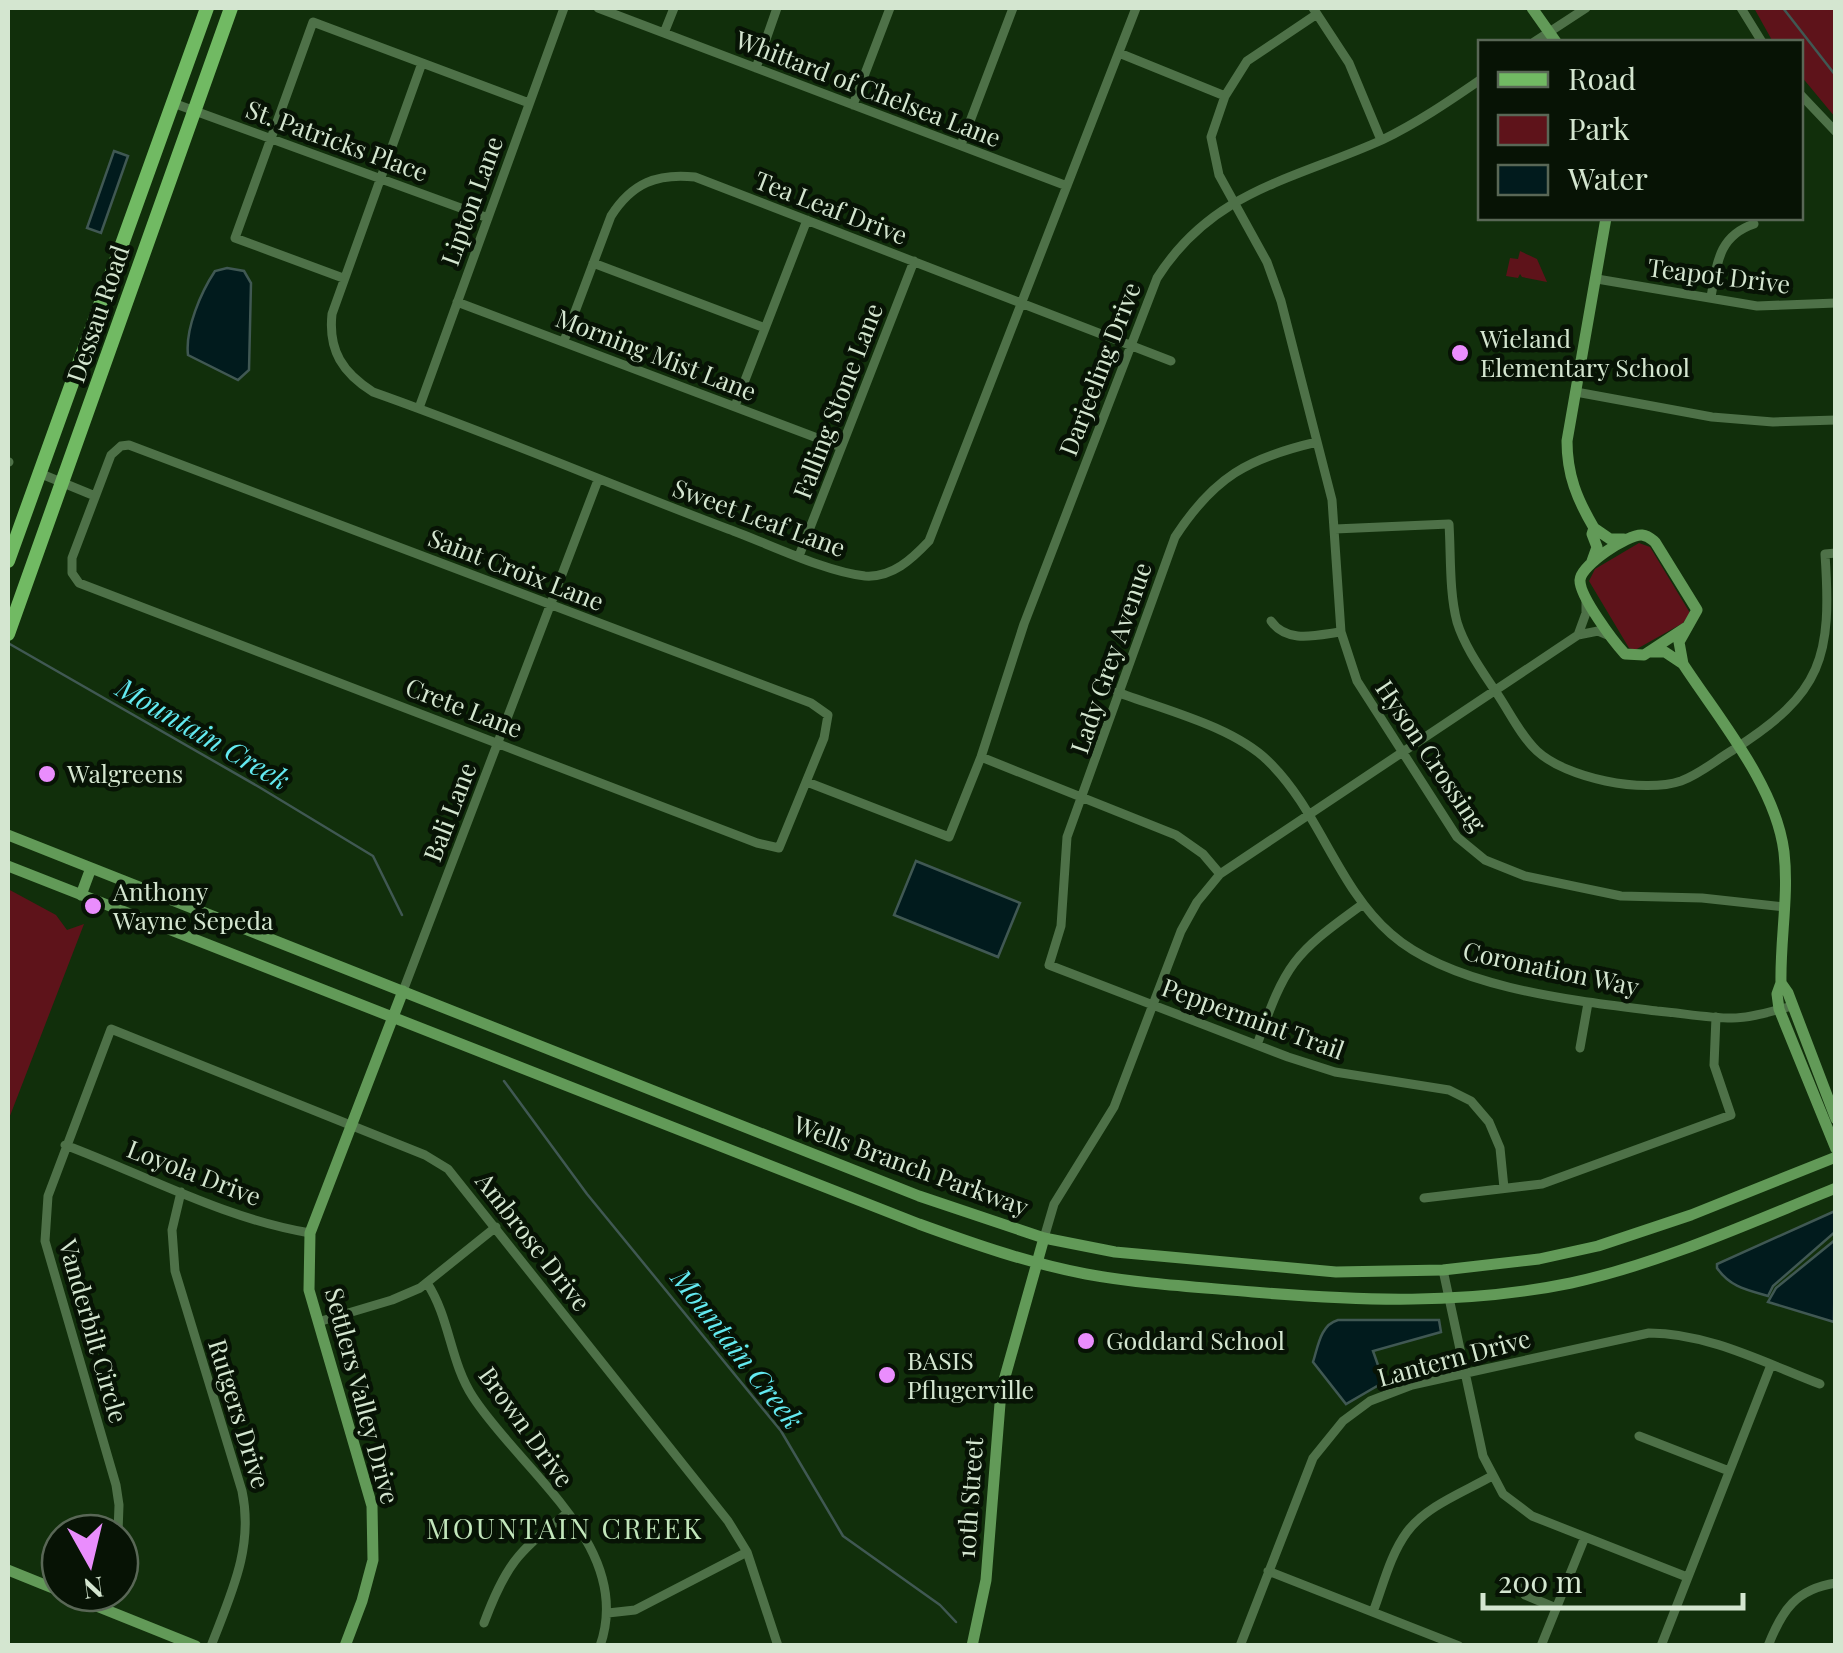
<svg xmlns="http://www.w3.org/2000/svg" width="1843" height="1653" viewBox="0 0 1843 1653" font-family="'Playfair Display',serif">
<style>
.green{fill:#5e131a}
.water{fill:#011b1d;stroke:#405853;stroke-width:2.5}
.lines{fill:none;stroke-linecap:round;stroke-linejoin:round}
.stream{stroke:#405853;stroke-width:2.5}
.street{stroke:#4e7148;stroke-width:9}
.secondary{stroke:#629a58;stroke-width:11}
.primary{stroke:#71ba63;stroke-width:14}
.poi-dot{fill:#ea8dfd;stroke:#071305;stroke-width:4}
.labels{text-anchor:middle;stroke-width:9;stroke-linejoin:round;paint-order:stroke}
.street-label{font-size:25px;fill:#d4e6d0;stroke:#071305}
.poi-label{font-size:25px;fill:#d4e6d0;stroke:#071305;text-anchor:start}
.water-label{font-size:28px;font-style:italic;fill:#63eaf1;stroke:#071305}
.neighbourhood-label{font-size:28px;letter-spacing:2.5px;fill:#c2e6bb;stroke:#071305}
</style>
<rect width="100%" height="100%" fill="#112f0b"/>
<!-- green -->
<path class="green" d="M1754,8H1835V117L1801,76L1800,42H1773Z
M1520,251L1537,259L1547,282L1522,277L1520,274L1518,278L1506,276L1510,258L1518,259Z
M1639,543L1650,547L1690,613L1683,623L1635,650L1629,648L1589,581L1595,569Z
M8,889L56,915L67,930L84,924L8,1121Z"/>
<!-- water -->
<path class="water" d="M114,151L128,156L101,233L87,228Z
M227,268L244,271L251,283L249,370L238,380L188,355C185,329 201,292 215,271Z
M916,861L1020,903L998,957L894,915Z
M1835,1211V1232L1773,1286L1768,1296C1747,1290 1730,1287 1717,1268V1264Z
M1835,1240L1834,1322L1768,1302L1776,1288Z
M1338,1320H1439L1441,1332L1373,1351L1384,1382L1346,1404L1313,1362C1318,1347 1320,1325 1338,1320Z"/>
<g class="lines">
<!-- stream -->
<path class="stream" d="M1783,8L1836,76
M8,643L259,787L373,856L402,915
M504,1081L587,1194L781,1431L843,1536L940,1605L956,1622"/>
<!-- street -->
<path class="street" d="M598,8L1067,186
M1313,8L1349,63L1381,140
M1741,8L1762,42
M1317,14L1247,61L1225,96L1211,137L1219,175L1267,262L1281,301L1332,500L1341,632L1357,681L1457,837L1485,860L1525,876L1621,896L1702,898L1785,907
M664,33L674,8
M1534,42L1586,8
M1119,53L1225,96
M422,63L332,314C328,351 343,373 373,392C492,434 609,484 728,529C767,543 825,572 865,576C892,578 912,559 929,541L1136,8
M756,68L777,8
M1800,94L1836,132
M173,103L488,218
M853,105L890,8
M961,145L1013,8
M593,263L765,328
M343,278L235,238L313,22L529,103
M1597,279L1757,306L1836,303
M1711,297C1717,264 1718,236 1754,224
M457,302L841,447
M564,341L611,216C632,183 657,173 695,177L1171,361
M1576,392L1712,417L1773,422L1836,420
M735,406L807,220
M419,408L564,8
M1317,442C1248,458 1214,477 1175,537L1067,837L1061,926L1049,965L1288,1057L1335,1072L1449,1090L1471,1101L1489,1122L1500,1148L1504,1188
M129,445L811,703L828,715L824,738L779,848L757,843L79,583L72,573V558L111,455L121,446Z
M8,462H9
M39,473L95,496
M1335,529L1449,524C1451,555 1449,591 1457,622C1465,648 1483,672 1498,695C1510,713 1521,736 1537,751C1566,778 1643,794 1681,781C1700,774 1716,760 1733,750C1823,693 1832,657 1825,554L1836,553
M799,556L914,261
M1271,621C1287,644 1317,635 1341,632
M1578,635L1586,613V600
M1117,692C1164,710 1232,726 1268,761C1319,810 1337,887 1391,934C1452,988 1577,1001 1657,1011C1682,1013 1707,1018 1732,1018C1752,1018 1772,1011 1792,1006
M981,757L1176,835L1203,854L1220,874
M807,782L949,837L981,757L1024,624L1157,278C1213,190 1293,180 1382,140C1417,123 1448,102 1480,80
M403,991L598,480
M1257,1045C1286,963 1292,955 1363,904
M1580,1048L1588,1003
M65,1145C145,1175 225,1219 310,1233
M181,1192L172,1230L175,1271L242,1491C254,1547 231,1594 211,1646
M1424,1198L1542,1184L1731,1115L1714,1065L1716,1017
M1044,1238L1054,1204L1114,1107L1181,931L1197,902L1220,874L1578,635L1598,631L1610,636
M1443,1270L1483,1456L1503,1494L1532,1516L1687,1577
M427,1283C450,1318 450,1362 473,1397C521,1471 635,1547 600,1646
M318,1322L392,1300L420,1288L496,1227
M1639,1436L1729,1471
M118,1533L119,1505L116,1485L45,1241L48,1196L111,1029L425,1155L448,1169L728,1521L747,1552L778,1646
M1268,1571L1459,1646
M1514,1582L1525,1595L1556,1608
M1373,1612C1383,1586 1390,1555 1407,1532C1426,1506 1464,1492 1492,1476
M608,1613L635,1610L747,1552
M484,1623C505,1566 518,1551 566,1514
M1240,1646L1313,1458L1343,1421L1370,1401L1412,1385L1649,1333C1708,1333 1765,1363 1820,1384
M1541,1646L1585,1537
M1661,1646L1771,1365
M1768,1646C1782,1610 1796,1589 1836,1583"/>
<!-- secondary -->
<path class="secondary" d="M1532,8L1556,42
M1594,528L1610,539H1624
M1592,561L1597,547L1592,534L1594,528C1577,499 1567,475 1567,441L1606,218
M1685,628L1644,655L1625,654C1614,642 1579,596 1580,580C1581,565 1628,534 1642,535C1649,536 1650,538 1655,542L1697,610L1679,642L1683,664C1719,719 1776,786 1784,852C1789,896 1780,939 1781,983L1777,994L1779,1009L1836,1149
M1651,652H1665L1683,664
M8,835L919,1196L1044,1238L1115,1252L1336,1272L1443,1270L1539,1259L1598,1246L1691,1215L1836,1157
M8,866L919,1224C974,1244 1028,1263 1086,1274C1141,1284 1197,1287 1253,1292C1360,1301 1464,1305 1571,1283C1662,1263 1749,1223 1836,1188
M81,895L91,868
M1781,983L1788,993L1836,1119
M8,1570L60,1591
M64,1593L196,1646
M345,1646L362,1601L373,1560L372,1506L309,1290L310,1233L403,991
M972,1646L986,1580L1001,1391L1044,1238"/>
<!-- primary -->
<path class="primary" d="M8,561L207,8
M8,634L231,8"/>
</g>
<!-- markers -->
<g class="poi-dot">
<circle cx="1460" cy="353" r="10"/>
<circle cx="47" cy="774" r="10"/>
<circle cx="93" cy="906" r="10"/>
<circle cx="1086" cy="1341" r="10"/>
<circle cx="887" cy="1375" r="10"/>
</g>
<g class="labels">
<!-- street labels -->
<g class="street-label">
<text transform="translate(868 89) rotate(21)" y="9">Whittard of Chelsea Lane</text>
<text transform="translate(337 141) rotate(20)" y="9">St. Patricks Place</text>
<text transform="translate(472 201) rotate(-70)" y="9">Lipton Lane</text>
<text transform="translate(831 208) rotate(21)" y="9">Tea Leaf Drive</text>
<text transform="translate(1719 276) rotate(7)" y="9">Teapot Drive</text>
<text transform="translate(98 314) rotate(-71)" y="9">Dessau Road</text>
<text transform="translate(656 355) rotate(21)" y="9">Morning Mist Lane</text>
<text transform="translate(1100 369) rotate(-69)" y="9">Darjeeling Drive</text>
<text transform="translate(838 401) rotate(-69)" y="9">Falling Stone Lane</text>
<text transform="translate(759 518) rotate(20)" y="9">Sweet Leaf Lane</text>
<text transform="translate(516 570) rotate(21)" y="9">Saint Croix Lane</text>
<text transform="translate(1111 658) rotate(-71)" y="9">Lady Grey Avenue</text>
<text transform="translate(464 708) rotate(21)" y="9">Crete Lane</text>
<text transform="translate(1431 756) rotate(56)" y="9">Hyson Crossing</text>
<text transform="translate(450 812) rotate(-69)" y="9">Bali Lane</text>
<text transform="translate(1551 969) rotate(12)" y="9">Coronation Way</text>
<text transform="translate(1253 1019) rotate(20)" y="9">Peppermint Trail</text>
<text transform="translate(911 1166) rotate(20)" y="9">Wells Branch Parkway</text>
<text transform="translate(194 1173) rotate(21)" y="9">Loyola Drive</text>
<text transform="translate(533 1242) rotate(52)" y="9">Ambrose Drive</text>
<text transform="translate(93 1331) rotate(74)" y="9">Vanderbilt Circle</text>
<text transform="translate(1454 1358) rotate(-15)" y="9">Lantern Drive</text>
<text transform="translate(362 1396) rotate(75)" y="9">Settlers Valley Drive</text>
<text transform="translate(239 1414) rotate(73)" y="9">Rutgers Drive</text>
<text transform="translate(526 1427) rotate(54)" y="9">Brown Drive</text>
<text transform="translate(970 1498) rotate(-86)" y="9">10th Street</text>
</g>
<!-- poi labels -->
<g class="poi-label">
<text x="1480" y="348">Wieland<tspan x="1480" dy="29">Elementary School</tspan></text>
<text x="67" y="783">Walgreens</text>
<text x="113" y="901">Anthony<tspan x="113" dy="29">Wayne Sepeda</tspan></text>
<text x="1106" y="1350">Goddard School</text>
<text x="907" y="1370">BASIS<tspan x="907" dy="29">Pflugerville</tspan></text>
</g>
<!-- water labels -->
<g class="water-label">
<text transform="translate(203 734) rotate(30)" y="10">Mountain Creek</text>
<text transform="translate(737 1349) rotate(52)" y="10">Mountain Creek</text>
</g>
<!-- neighbourhood labels -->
<g class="neighbourhood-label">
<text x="565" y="1539">MOUNTAIN CREEK</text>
</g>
</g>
<!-- border -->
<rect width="1843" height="1653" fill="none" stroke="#d4e6d0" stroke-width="20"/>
<!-- legend -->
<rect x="1478" y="40" width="325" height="180" fill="#071305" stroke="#596756" stroke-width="2.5"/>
<rect x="1498" y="72" width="50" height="15" fill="#71ba63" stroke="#596756" stroke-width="2.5"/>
<text x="1568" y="90" font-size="30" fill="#d4e6d0">Road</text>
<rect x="1498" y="115" width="50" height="30" fill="#5e131a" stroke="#596756" stroke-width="2.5"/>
<text x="1568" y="140" font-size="30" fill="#d4e6d0">Park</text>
<rect x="1498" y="165" width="50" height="30" fill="#011b1d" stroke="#596756" stroke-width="2.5"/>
<text x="1568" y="190" font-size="30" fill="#d4e6d0">Water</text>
<!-- north arrow -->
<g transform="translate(90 1563) rotate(172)"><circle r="48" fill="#071305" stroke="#596756" stroke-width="2.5"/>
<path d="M0-8L18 38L0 25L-18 38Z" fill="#ea8dfd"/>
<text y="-15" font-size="28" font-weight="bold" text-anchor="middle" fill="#d4e6d0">N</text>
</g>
<!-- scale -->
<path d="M1483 1593v15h260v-15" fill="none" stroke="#d4e6d0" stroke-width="5"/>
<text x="1498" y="1593" font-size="30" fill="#d4e6d0" stroke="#071305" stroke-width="8" paint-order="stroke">200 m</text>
</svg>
